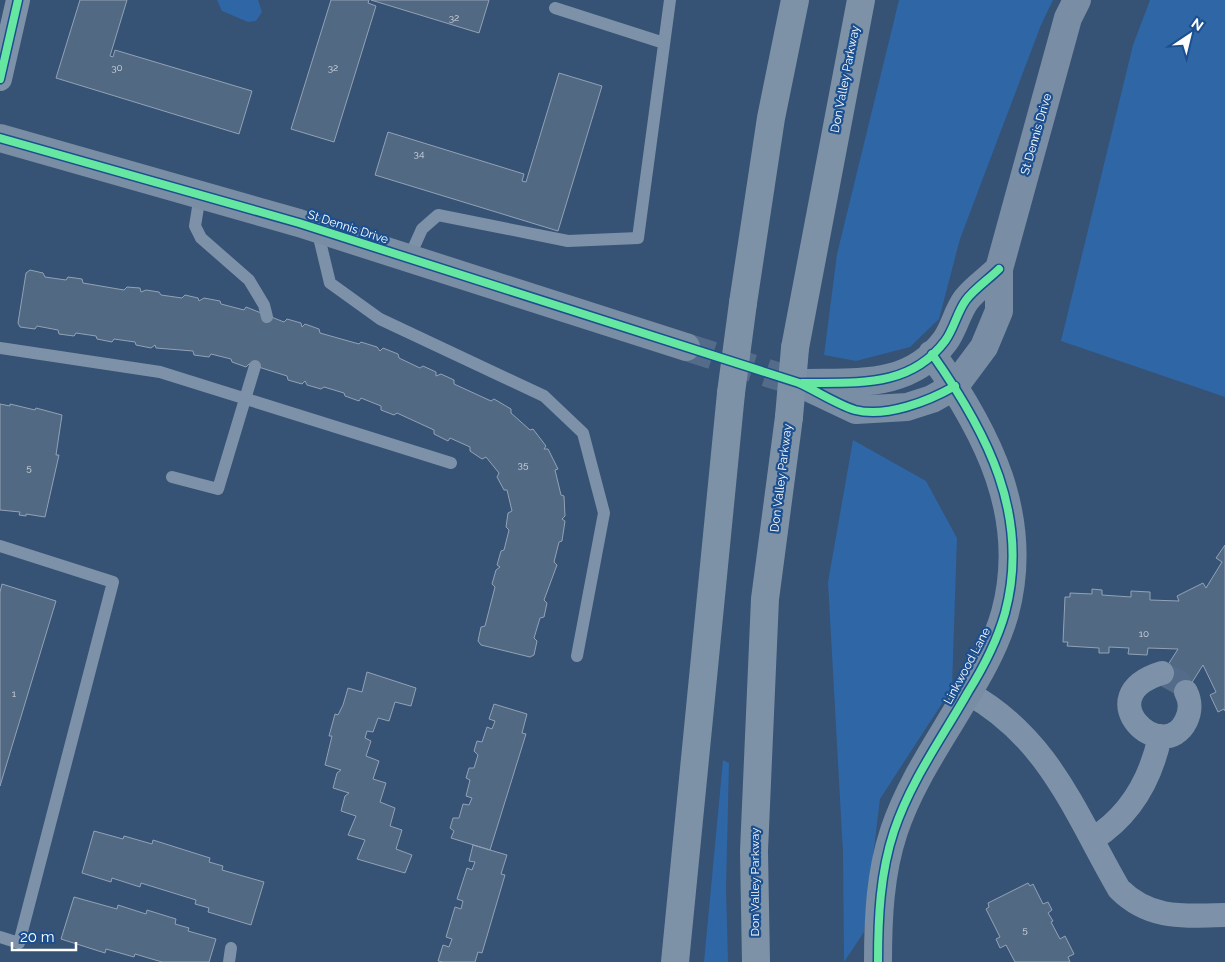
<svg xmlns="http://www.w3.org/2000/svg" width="1225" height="962" viewBox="0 0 1225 962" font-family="Raleway,sans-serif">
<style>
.green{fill:#2f66a5}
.building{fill:#526984;stroke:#92a2b6}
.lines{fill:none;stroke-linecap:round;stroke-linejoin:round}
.street-tunnel{stroke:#546c89;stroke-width:24;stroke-dasharray:24 12;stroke-linecap:butt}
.secondary-tunnel{stroke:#546c89;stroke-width:28;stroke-dasharray:28 14;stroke-linecap:butt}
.lane{stroke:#7d92a8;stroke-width:12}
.street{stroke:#7d92a8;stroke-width:24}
.secondary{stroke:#798da4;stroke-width:28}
.highway{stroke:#7e92a7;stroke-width:28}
.highway-bridge{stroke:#7e92a7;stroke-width:28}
.cycleway-casing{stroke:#1b4f8f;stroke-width:11}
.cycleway{stroke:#66e7a1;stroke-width:8}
.labels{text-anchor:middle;stroke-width:4.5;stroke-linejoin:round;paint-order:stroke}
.number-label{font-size:10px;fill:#d4dae0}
.street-label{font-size:12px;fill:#fff;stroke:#1b4f8f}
</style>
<rect width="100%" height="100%" fill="#365274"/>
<!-- green -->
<path class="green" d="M217,0H258L262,12L256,21L248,22L222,11Z
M899,0H1053L1041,25L960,239L939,319L910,347L856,361L824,355L837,254Z
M1150,0H1225V397L1061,341L1133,45Z
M853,440L926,481L957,538L952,688L880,799L864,932L844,962L843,853L828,582Z
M723,760L729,763L726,889L728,962H704Z"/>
<!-- building -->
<path class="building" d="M80,0H127L110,56L113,57L115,50L252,91L239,134L56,78Z
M331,0H369L368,3L376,6L334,142L291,129Z
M371,0H489L479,33Z
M559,73L602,86L558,231L375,175L388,132L524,174L522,181L526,182Z
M30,270L43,273L45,277L66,280L68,277L82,279L83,283L124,290L127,287L140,288L141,292L146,290L159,292L161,295L182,298L185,295L198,298L199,301L204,298L220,301L221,304L244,310L246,307L284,322L287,319L301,323L302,327L305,324L319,329L320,333L359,344L361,342L377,347L380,351L383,348L398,354L399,358L420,368L423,366L436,372V376L441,374L454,380V384L491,401L494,399L511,409V413L530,430L533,429L546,446L544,449H548L558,469L555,470L561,495L564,496L565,516L562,519L565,521L562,541L559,542L554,562L557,565L544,600L547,603L544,617L540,618L534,638L537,641L534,655L530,657L481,645L478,641L481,627L485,626L495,587L492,584L496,570L500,567L497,565L501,551L504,550L509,530L506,527L508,513L512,511L507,490H504L497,477L499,473L486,457L482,459L470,451V447L450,438L448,441L434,434V430L397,413L394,415L381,410V406L361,398L359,401L345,396L344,393L324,387L321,389L307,385L305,381L302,384L288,380L287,376L249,364L246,367L232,362L231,359L211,354L209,357L194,355L193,351L156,348L155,345L151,348L136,345L135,342L114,339L112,342L97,339L96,336L76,333L74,336L59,334L58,330L37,326L35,329L20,327L18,323L26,273Z
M0,404L10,406V404L35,410L36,408L62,415L56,455H59L45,517L26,514V516L19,515L20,512L0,510Z
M1225,545V711L1224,709L1218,712L1210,695L1216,692L1203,665L1184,695L1159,679L1178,649L1148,648L1147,655L1128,654L1129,648L1109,647V653H1099V648L1067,646L1068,642H1063L1065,597H1070V593L1092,594V589L1102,590V595L1131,597V591L1150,592V600L1179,601L1177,596L1203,583L1206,588L1222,562L1216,558Z
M2,584L56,601L0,786V592Z
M367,672L416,688L411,706L395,702L389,721L378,718L373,732L367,731L365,738L371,741L366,756L379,761L373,779L386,783L380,802L395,808L390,826L402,830L396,849L412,855L405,873L357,859L365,840L348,835L356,816L341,811L345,796L349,793L333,788L337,773L341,770L325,765L332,736H329L335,714L338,715L343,705L348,688L362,692Z
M494,704L527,714L522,733L526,734L490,850L451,838L454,831L450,828L453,818H459L463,804L469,805L472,798L466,796L470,780L466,778L469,768H474L478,755L474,751L477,741L482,742L487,727L492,729L495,721L489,719Z
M94,831L123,839L124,836L152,844L153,840L210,858L209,862L223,866L222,870L264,882L251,925L208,912L209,908L195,904L196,900L141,883L140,887L112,878L111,882L82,873Z
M473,845L507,855L501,874L505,875L482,953L478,952L475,962H443L438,961L443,945L449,947L452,939L446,937L455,907L461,909L463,901L457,899L467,868L472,870L475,862L469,861Z
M1028,883L1030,886L1033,884L1043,904L1048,902L1052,910L1048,913L1053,921L1051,922L1060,939L1065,936L1074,954L1068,957L1070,962H1015L1006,945L1000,948L996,939L1000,937L986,909L989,907L988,903Z
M74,897L117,909L118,905L146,914L147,910L176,919L175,924L189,928L188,931L216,939L209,962H162L135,954L134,957L106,949L105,953L61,939Z"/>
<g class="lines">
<!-- street-tunnel -->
<path class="street-tunnel" d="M1162,673L1180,683L1186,692"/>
<!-- secondary-tunnel -->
<path class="secondary-tunnel" d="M686,347L799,383"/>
<!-- lane -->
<path class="lane" d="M555,8L664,43
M200,195L195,226L201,238L249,280L264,305L267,317
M317,229L330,283L380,319L544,396L583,433L604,513L577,656
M409,258L422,229L438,215L568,241L638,238L670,0
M0,348L160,372L451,463
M172,477L218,489L255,366
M0,546L113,582L19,943L0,937
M229,962L231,948"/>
<!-- street -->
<path class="street" d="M0,79L18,0
M1162,673C1086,696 1163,768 1186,721C1191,710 1191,702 1186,692
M968,693C1049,738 1075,813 1119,889C1150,920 1184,916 1225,915
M1093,839C1131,815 1151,779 1160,736"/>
<!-- secondary -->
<path class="secondary" d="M0,138L299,223L686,347
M799,383L856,410L907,407L932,399L955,386L984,347L999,311V269L1068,18L1077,0
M806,383C858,382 910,388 945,341C954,329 957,312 966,300C974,289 989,279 999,269
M878,962C878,918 880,873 894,831C911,780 942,738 968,692C983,668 997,641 1005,613C1031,516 987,432 932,354"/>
<!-- highway -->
<path class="highway" d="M743,303L771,118L795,0
M795,348L861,0
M675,962L731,393
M756,962L754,851L765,599L789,417"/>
<!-- highway-bridge -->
<path class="highway-bridge" d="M731,393L743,303
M789,417L795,348"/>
<!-- cycleway casing -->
<g class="cycleway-casing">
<path id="cycleway" d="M0,79L18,0
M0,138L299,223L799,383C817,391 836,404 855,410C886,418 929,401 955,386
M802,383C855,382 909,389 945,341C954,329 957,312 966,300C974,289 989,279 999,269
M878,962C878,918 880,873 894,831C911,780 942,738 968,692C983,668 997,641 1005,613C1031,516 987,432 932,354"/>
</g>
<!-- cycleway -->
<use href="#cycleway" class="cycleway"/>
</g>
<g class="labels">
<!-- number labels -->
<g class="number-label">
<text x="454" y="21">32</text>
<text x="117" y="71">30</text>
<text x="333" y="71">32</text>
<text x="419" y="157">34</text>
<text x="523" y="468">35</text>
<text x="29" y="471">5</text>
<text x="1144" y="637">10</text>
<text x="14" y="697">1</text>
<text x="1025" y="933">5</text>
</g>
<!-- street labels -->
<g class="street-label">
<text transform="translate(845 79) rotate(-79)" y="4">Don Valley Parkway</text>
<text transform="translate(1036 134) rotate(-74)" y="4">St Dennis Drive</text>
<text transform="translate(348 227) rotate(18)" y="4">St Dennis Drive</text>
<text transform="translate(781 478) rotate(-83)" y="4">Don Valley Parkway</text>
<text transform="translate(967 666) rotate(-62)" y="4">Linkwood Lane</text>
<text transform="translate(755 882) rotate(-90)" y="4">Don Valley Parkway</text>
</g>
</g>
<!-- north arrow -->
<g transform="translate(1190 35) rotate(35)" stroke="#1b4f8f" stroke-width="4" paint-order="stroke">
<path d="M0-4L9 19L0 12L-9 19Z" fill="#ffffff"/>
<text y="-8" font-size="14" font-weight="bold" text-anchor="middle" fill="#ffffff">N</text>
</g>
<!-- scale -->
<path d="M12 942v8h64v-8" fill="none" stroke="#ffffff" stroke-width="2.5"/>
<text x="20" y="942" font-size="15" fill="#ffffff" stroke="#1b4f8f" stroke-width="4" paint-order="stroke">20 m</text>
</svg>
